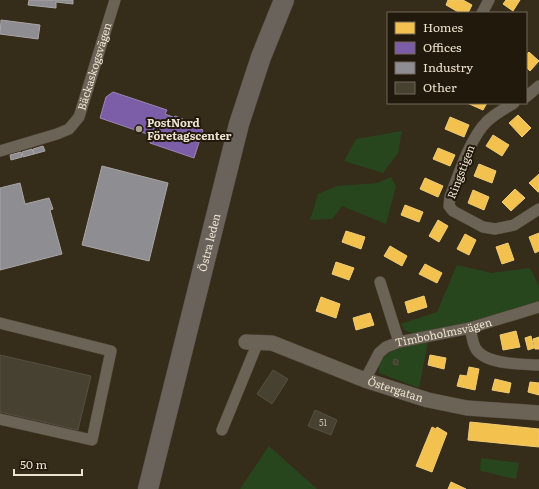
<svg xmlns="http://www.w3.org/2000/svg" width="539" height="489" viewBox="0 0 539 489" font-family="Literata,serif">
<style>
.green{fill:#28461d}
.homes{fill:#f2c14e;stroke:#f0cb75}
.offices{fill:#7b5ea7;stroke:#9d86b3}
.industry{fill:#8d8d92;stroke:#aaa6a5}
.building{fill:#474132;stroke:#555041}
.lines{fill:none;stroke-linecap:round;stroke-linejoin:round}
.street-casing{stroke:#4e4639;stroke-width:12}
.secondary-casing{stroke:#4e4639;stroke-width:16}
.highway-casing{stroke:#4e4639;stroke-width:21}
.street{stroke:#6b6356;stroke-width:11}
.secondary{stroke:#6b6356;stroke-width:15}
.highway{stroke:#69635c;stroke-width:20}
.poi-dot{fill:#ada290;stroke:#21190c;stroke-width:1.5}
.labels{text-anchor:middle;stroke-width:4;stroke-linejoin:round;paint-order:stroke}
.number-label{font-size:9px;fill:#c4baa8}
.street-label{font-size:11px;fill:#ede2d0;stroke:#21190c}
.poi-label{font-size:11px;font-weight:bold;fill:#ede2d0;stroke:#21190c;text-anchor:start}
</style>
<rect width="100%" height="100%" fill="#362c1a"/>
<!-- green -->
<path class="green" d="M402,131L398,153L383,173L344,161L356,139Z
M391,177L396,186L386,224L342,206L332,219L310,220L318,194L337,186L377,183Z
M457,265L491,273L530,268L539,286V304L455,328L415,334L404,330L401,324L437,312Z
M428,342L419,388L379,373C375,348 411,346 428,342Z
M269,446L317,489H240Z
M481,458L519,463L516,479C503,477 493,473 480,471Z"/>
<!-- homes -->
<path class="homes" d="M448,0H463L472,5L468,13H460L446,5Z
M506,0H520L513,11L503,4Z
M529,52L539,61L530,71L526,67V55Z
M467,103H487L483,110Z
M518,115L531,128L522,137L509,123Z
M450,117L469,125L464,137L445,129Z
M493,135L509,145L502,156L486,146Z
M438,148L455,155L450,166L433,159Z
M479,164L496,171L492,183L474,176Z
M539,174V192H538L529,183Z
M425,178L443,186L438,197L420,189Z
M515,189L525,198L511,211L502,202Z
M473,190L489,197L484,210L468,203Z
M405,205L423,212L419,222L401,215Z
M438,220L448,226L439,242L429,236Z
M346,231L365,237L361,249L342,242Z
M539,233V251L535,253L529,237Z
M465,234L476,240L469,255L457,249Z
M508,243L514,260L502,264L496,247Z
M390,246L407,256L402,266L384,256Z
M336,262L354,268L349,280L332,274Z
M425,264L442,273L437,283L419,274Z
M424,296L427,307L408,313L405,302Z
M321,297L340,304L336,318L316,311Z
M370,313L374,325L356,330L353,318Z
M516,331L520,347L503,350L500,335Z
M531,336L534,348L528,350L525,338Z
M539,337V349H535L533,339Z
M430,355L446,358L444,369L428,365Z
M469,367L479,369L475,390L457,386L460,375L467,376Z
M495,379L511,383L509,393L492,390Z
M530,382L539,383V395L528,392Z
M470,422L539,429V447L468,440Z
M432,427L436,429L437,427L447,433L432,472L416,466Z
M451,482L466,489H448Z"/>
<!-- offices -->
<path class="offices" d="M113,92L167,110L165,114L173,117L172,119L175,116L183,119L182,123L203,130L194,158L150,143V135L100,118L106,97Z"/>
<!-- industry -->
<path class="industry" d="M29,0H73V4L56,2V8L28,5Z
M1,20L40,25L38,39L0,34Z
M43,146L45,151L34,154L33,149Z
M32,149L34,154L23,157L22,152Z
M21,152L22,157L11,160L10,155Z
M102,166L168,183L149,261L82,245Z
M20,183L25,204L49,198L53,209L50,210L62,254L0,270V188Z"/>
<!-- building -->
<path class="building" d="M0,355L91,376L78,430L0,412Z
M394,359L398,360V365L393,364Z
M273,370L288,379L272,404L257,394Z
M315,410L337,420L331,435L308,426Z"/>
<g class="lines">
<!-- street casing -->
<g class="street-casing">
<g id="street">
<path d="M482,13L489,0"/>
<path d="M526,97L539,86"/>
<path d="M514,103C503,110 490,116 482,127C467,147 459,174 450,197L449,206L453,211L483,227L495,229L514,225L539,209"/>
<path id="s1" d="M0,151L57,134L69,129L79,117L115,0"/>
<path d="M380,282L399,342"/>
<path d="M0,323L111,351L92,440L0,419"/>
<path d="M470,328C472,334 472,343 476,349C486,365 523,364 539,365"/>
<path id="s2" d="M365,380L379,353L386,347L399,342L470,328L539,307"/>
<path d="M222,430L258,342"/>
</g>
</g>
<!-- secondary casing -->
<g class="secondary-casing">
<g id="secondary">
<path id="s3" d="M246,342L272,343L365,380L428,400L467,408L539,413"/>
</g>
</g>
<!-- highway casing -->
<g class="highway-casing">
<g id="highway">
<path id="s4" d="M148,489L239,124L261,57L284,0"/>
</g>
</g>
<!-- street -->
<use href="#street" class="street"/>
<!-- secondary -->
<use href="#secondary" class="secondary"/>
<!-- highway -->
<use href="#highway" class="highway"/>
</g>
<!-- markers -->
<circle class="poi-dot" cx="139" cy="129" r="4"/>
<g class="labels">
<!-- number labels -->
<g class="number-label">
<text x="323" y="426">51</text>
</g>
<!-- street labels -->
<g class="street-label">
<text dy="4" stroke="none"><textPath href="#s1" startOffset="141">Bäckaskogsvägen</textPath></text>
<text transform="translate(461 172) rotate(-69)" y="4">Ringstigen</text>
<text dy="4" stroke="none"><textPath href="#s4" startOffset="254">Östra leden</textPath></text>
<text dy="4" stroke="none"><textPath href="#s2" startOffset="99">Timboholmsvägen</textPath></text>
<text dy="4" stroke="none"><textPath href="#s3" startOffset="158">Östergatan</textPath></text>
</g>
<!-- poi labels -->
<g class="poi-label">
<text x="147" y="127">PostNord<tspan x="147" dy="13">Företagscenter</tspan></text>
</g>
</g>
<!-- legend -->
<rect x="387" y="12" width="140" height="92" fill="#21190c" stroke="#73695a"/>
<rect x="395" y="22" width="20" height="12" fill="#f2c14e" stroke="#73695a"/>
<text x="423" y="32" font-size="12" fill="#ede2d0">Homes</text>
<rect x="395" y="42" width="20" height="12" fill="#7b5ea7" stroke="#73695a"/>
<text x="423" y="52" font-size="12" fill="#ede2d0">Offices</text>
<rect x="395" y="62" width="20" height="12" fill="#8d8d92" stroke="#73695a"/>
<text x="423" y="72" font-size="12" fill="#ede2d0">Industry</text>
<rect x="395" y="82" width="20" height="12" fill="#474132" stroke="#73695a"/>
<text x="423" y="92" font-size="12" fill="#ede2d0">Other</text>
<!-- scale -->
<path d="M14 469v6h68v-6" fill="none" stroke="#ede2d0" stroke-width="2"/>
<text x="20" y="469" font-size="12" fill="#ede2d0" stroke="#21190c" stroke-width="3" paint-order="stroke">50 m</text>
</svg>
